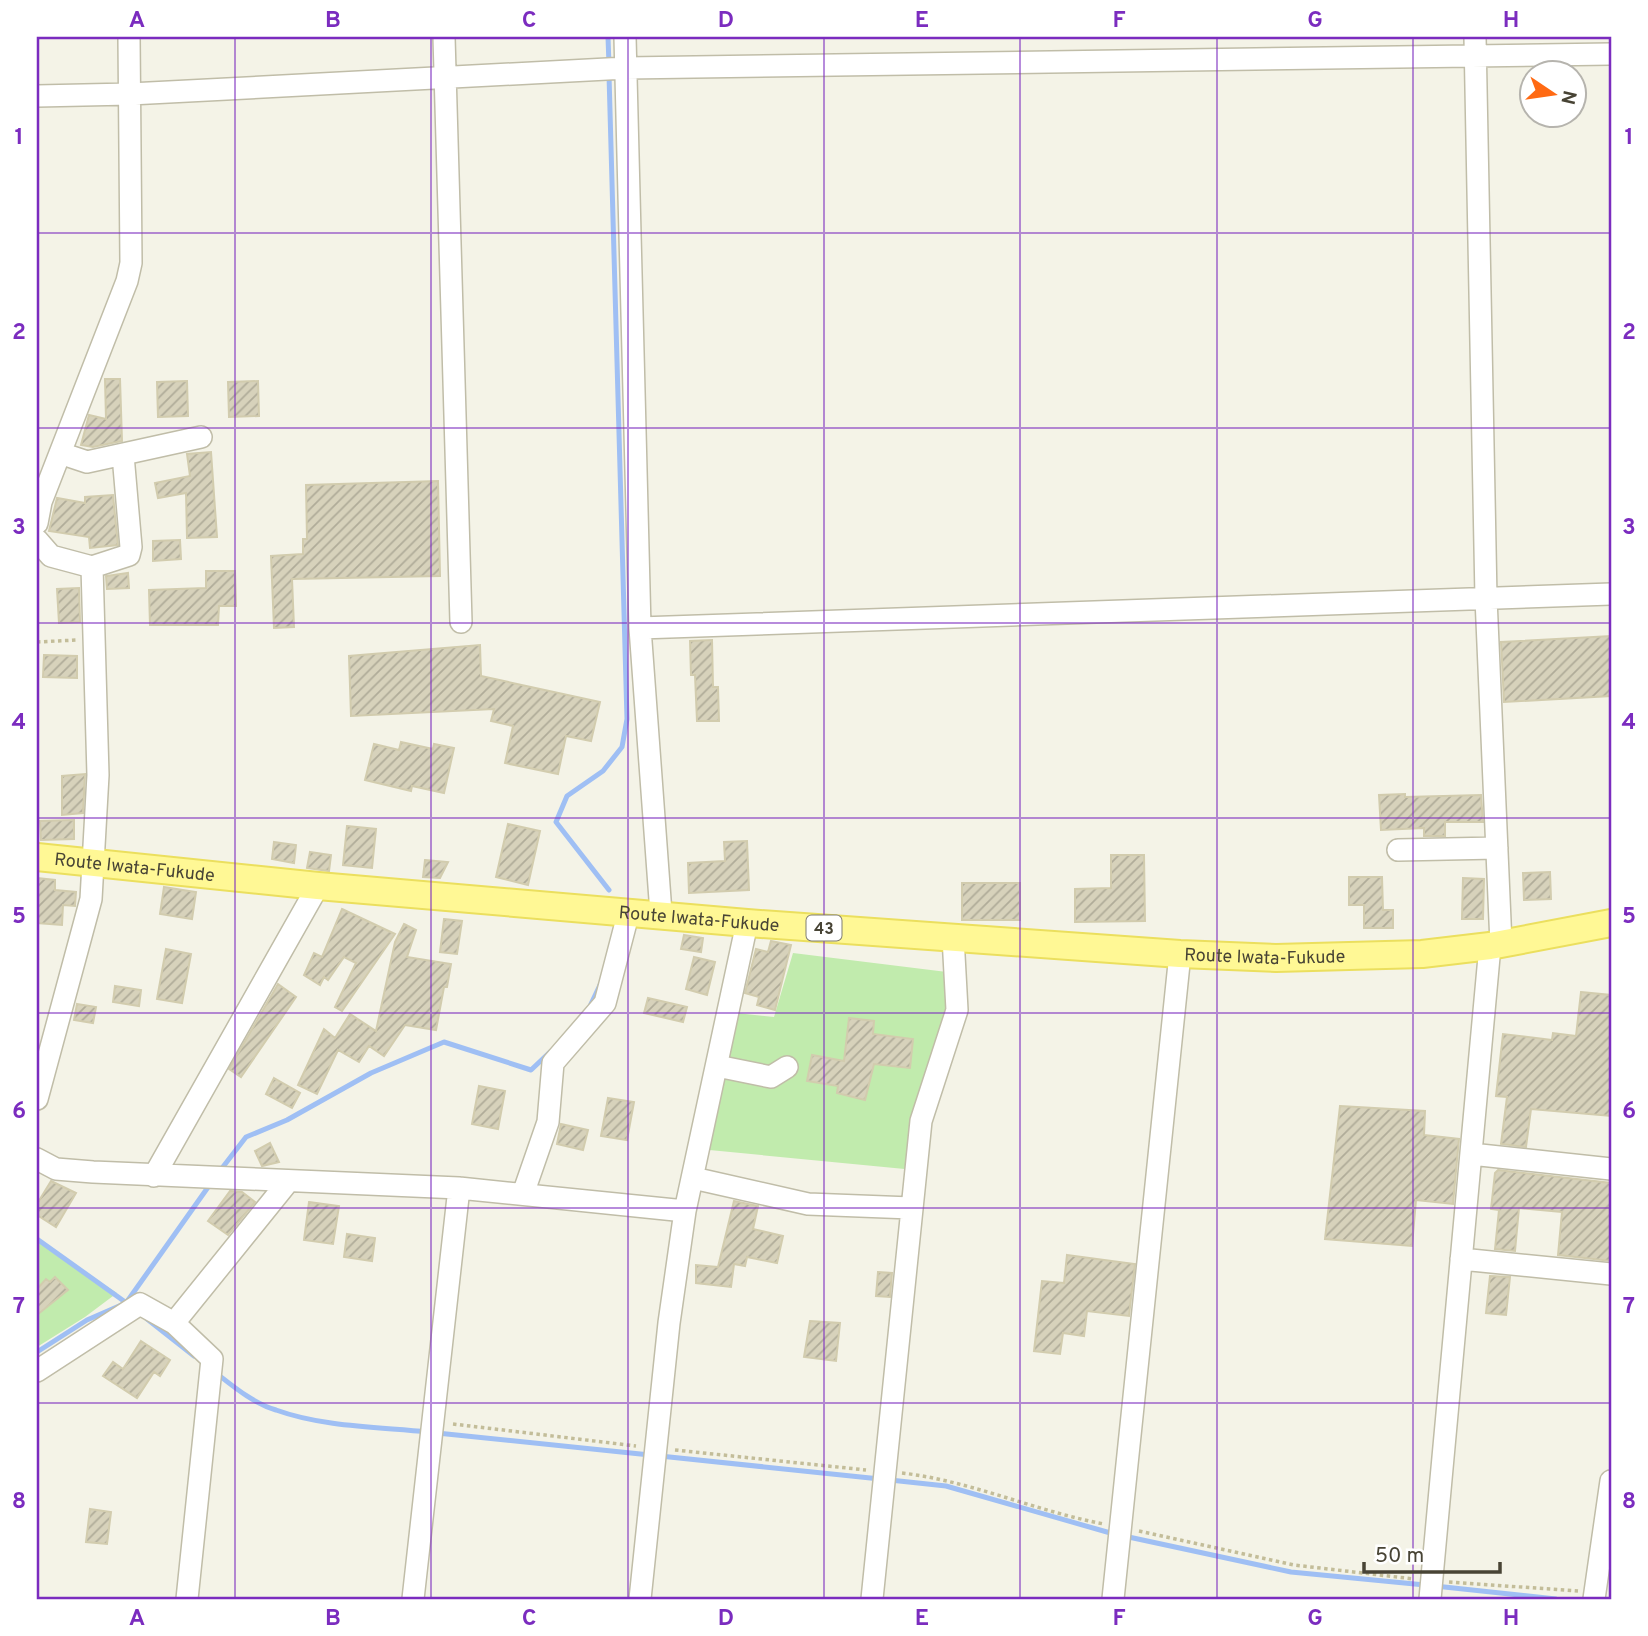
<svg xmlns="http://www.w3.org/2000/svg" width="1648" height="1636" viewBox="0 0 1648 1636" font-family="Overpass,sans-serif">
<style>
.green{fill:#c1ebad}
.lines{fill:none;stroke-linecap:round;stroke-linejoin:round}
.stream{stroke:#9fbff4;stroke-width:5}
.building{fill:url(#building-hatch);stroke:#d2ccae;stroke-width:2}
.minor-casing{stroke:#c0bda8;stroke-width:24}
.major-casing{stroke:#ebdf5e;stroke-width:30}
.path{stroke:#c3bd99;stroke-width:3.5;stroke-dasharray:3.5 3.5;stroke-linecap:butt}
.minor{stroke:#fff;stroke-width:21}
.major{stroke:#fff895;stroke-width:26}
.grid{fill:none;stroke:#7b2cbf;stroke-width:2;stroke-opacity:0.55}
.labels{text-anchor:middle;stroke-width:6;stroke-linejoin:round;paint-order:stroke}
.shield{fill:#fff;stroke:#7f7c72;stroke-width:2}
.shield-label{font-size:16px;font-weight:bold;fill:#484435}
.street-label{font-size:18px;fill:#484435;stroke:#fff}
.neatline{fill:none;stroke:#7b2cbf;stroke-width:2.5}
.grid-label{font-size:23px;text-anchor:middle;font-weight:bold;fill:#7b2cbf}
</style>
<defs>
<pattern id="building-hatch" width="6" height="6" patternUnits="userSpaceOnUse" patternTransform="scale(1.75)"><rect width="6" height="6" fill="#d7d2bb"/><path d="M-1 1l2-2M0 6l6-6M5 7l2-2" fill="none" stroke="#b0ac99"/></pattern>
</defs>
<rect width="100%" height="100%" fill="#f4f3e7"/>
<!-- green -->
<path class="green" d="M793,953L955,973L915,1170L699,1149L736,1013L774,1017Z
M37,1241L117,1293L85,1317L37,1347Z"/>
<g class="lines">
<!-- stream -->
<path class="stream" d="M608,37L609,65
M609,890L556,822L567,796L603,771L622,747L627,719L609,75
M591,1004L600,985
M219,1172L246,1137L287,1120L371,1073L444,1042L531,1070L550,1052
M37,1239L128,1304
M147,1319L194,1356
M37,1352L87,1320L126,1303L211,1183
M216,1373C234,1387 253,1403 276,1410C323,1427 378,1427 428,1432
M437,1433L650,1455
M660,1456L880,1479
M890,1480L946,1486L1114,1534
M1124,1536L1291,1572L1425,1585
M1435,1586L1556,1599"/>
</g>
<!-- building -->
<path class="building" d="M105,379H120L122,441L93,447L81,445L89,415L106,419Z
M187,381L188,416L158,417L157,382Z
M258,381L259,416L229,417L228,382Z
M211,452L217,537L187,538L186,493L158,498L155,483L190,476L187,454Z
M438,481L440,576L292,579L294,627L274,628L271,556L303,554V539H307L306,485Z
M113,495L118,545L90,548L89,537L49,531L57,498L85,503V497Z
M180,540L181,559L153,561V541Z
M206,571H235L236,606H219L218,625H150L149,590L206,588Z
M128,573L129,588L107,589L106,576Z
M79,588L80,622L59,623L57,589Z
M1611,636V696L1504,702L1501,642Z
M712,640L713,687H718L719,721H697L695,675H691L690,641Z
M480,645L481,676L600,702L591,741L566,736L558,774L505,763L513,726L491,721L494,709L351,716L349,656Z
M44,655L77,656V678L43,677Z
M401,742L433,749L434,744L454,748L444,793L412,786L411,791L365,780L374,744L399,750Z
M85,774L83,813L62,815V776Z
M1405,794V797L1481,795L1483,822H1445V836H1424V828L1381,830L1379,795Z
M74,820V839L41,840L40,821Z
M508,824L540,831L528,885L496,877Z
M347,826L376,829L372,868L343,865Z
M747,841L749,890L689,893L688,863L725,861L724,842Z
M274,842L296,845L294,863L272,859Z
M310,852L331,855L329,871L307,868Z
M1111,855H1144L1145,921L1075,922V889L1111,888Z
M425,860L448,862L440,878L423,877Z
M1550,872L1551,899L1524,900L1523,873Z
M1349,877H1382L1383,910H1393V928H1364V905H1349Z
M37,878L55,880V890L76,892L75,906L63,905L62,925L37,923Z
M1463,878L1484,879L1483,919H1462Z
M962,883H1020V920H962Z
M164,887L196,892L192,919L160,914Z
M342,909L395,934L342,1011L335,1007L356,963L344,957L328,980L324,977L320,985L304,975L314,953L322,957Z
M444,919L462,921L457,954L440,952Z
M404,924L416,930L407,957L451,964L447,987H444L436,1030L405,1025L384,1056L369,1046L359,1062L338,1050L317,1094L298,1085L324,1029L335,1038L350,1014L376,1031L395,942Z
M684,935L703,938L701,952L681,949Z
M771,941L791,945L775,1010L757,1005L759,997L745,993L756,949L768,952Z
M166,949L191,954L182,1003L157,999Z
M694,957L715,962L707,995L686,989Z
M278,984L296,997L241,1077L229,1069Z
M115,986L141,990L139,1006L113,1002Z
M1581,992L1611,995V1116L1531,1109L1526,1147L1501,1144L1507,1097L1496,1096L1503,1034L1552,1040L1553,1033L1576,1036Z
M648,998L687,1007L683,1022L644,1013Z
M77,1004L96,1007L93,1023L74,1020Z
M849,1018L874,1021L873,1034L913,1039L910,1068L874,1064L865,1100L837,1093L838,1086L807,1081L812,1055L844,1061Z
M274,1078L300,1093L292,1108L266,1094Z
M479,1086L505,1091L498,1129L472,1124Z
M608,1098L634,1102L627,1140L601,1136Z
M1340,1106L1425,1111L1424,1135L1459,1139L1453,1204L1416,1200L1412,1246L1325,1239Z
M561,1124L588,1130L583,1150L557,1144Z
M270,1143L279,1162L262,1166L255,1151Z
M1498,1170L1611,1183V1261L1558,1255L1562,1212L1519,1208L1515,1251L1495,1249L1499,1210L1491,1209L1495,1173Z
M51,1181L76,1193L56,1227L37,1215V1204Z
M230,1191L242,1192L255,1202L228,1235L208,1221Z
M734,1201L758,1206L753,1229L783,1236L777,1263L747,1257L745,1266L734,1264L731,1287L696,1283V1265L718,1267Z
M309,1202L339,1206L333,1244L304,1240Z
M347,1234L375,1238L372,1261L344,1257Z
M1067,1255L1135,1264L1129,1316L1087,1311L1084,1336L1063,1333L1060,1354L1034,1351L1042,1281L1064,1283Z
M878,1272L892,1273L890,1297L876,1296Z
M1490,1276L1510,1277L1506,1315L1486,1313Z
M55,1277L68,1290L37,1315V1289L46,1279L50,1282Z
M810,1321L840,1323L836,1361L804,1357Z
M141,1341L170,1360L160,1376L154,1372L137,1398L103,1376L113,1362L123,1369Z
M90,1509L111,1512L107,1544L86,1542Z"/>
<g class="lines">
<!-- minor casing -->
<g class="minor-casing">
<path id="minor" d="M444,37L461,622
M625,37L640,628L661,913
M1475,37L1486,598L1501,944
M37,96L130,94L626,68L1611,54
M60,453L87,462L201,437
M37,523L41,502L127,281L131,263L129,37
M37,540L51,556L92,567L98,775L91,899L37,1099
M92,567L129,555L131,547L123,455
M640,628L1611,594
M1398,850L1497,848
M717,1066L771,1077L787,1067
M1471,1154L1611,1169
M37,1159L56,1169L93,1172L459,1188L685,1211
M154,1176L318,886
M693,1178L808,1204L911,1208
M523,1194L548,1122L553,1063L605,1003L629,911
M1461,1259L1611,1274
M37,1371L140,1304L174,1323
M187,1599L212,1359L174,1323L287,1183
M413,1599L459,1188
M640,1599L669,1323L685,1211L747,923
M872,1599L921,1121L957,1010L953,937
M1113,1599L1180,954
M1430,1599L1490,946
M1594,1599L1611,1481"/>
</g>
<!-- major casing -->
<g class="major-casing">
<g id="major">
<path id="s1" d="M37,857L318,886L747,923L1180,954L1276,958L1422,954L1490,946L1611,923"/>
</g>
</g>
<!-- path -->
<path class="path" d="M37,642L77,640
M453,1424L636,1446
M675,1450L866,1470
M902,1473C971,1481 1035,1511 1104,1524
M1139,1531L1294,1565L1414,1579
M1449,1582L1578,1591"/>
<!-- minor -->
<use href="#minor" class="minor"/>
<!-- major -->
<use href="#major" class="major"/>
</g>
<!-- grid -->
<path class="grid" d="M235,37V1599M431,37V1599M628,37V1599M824,37V1599M1020,37V1599M1217,37V1599M1413,37V1599M37,233H1611M37,428H1611M37,623H1611M37,818H1611M37,1013H1611M37,1208H1611M37,1403H1611"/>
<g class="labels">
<!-- shield labels -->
<rect class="shield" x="806.5" y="915.5" width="35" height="25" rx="5"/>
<g class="shield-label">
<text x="824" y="934">43</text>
</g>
<!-- street labels -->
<g class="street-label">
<text dy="6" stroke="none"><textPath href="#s1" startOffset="98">Route Iwata-Fukude</textPath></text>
<text dy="6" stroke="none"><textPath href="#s1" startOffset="665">Route Iwata-Fukude</textPath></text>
<text dy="6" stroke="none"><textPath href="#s1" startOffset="1232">Route Iwata-Fukude</textPath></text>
</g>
</g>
<!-- border -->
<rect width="1648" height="1636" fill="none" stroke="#ffffff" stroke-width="77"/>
<!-- north arrow -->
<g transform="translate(1553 94) rotate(103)"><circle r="33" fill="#ffffff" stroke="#b6b4ae" stroke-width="2"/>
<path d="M0-5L12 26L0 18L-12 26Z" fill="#ff6a13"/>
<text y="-10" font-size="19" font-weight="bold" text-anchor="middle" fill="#484435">N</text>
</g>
<!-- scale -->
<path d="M1364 1562v10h136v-10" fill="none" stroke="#484435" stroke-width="3.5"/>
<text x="1375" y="1562" font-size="21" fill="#484435" stroke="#ffffff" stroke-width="5" paint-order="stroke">50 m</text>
<rect x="38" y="38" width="1572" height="1560" class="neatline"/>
<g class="grid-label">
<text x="137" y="27">A</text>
<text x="333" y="27">B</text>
<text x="529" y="27">C</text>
<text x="726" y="27">D</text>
<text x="922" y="27">E</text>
<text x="1119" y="27">F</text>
<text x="1315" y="27">G</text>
<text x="1511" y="27">H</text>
<text x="19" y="144">1</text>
<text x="1629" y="144">1</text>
<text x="19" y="339">2</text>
<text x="1629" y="339">2</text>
<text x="19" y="534">3</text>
<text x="1629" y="534">3</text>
<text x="19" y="729">4</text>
<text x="1629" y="729">4</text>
<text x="19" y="923">5</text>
<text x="1629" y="923">5</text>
<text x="19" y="1118">6</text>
<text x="1629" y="1118">6</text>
<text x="19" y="1313">7</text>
<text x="1629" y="1313">7</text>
<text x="19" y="1508">8</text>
<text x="1629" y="1508">8</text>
<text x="137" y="1625">A</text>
<text x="333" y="1625">B</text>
<text x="529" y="1625">C</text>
<text x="726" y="1625">D</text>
<text x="922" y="1625">E</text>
<text x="1119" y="1625">F</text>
<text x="1315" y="1625">G</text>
<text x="1511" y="1625">H</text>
</g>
</svg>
